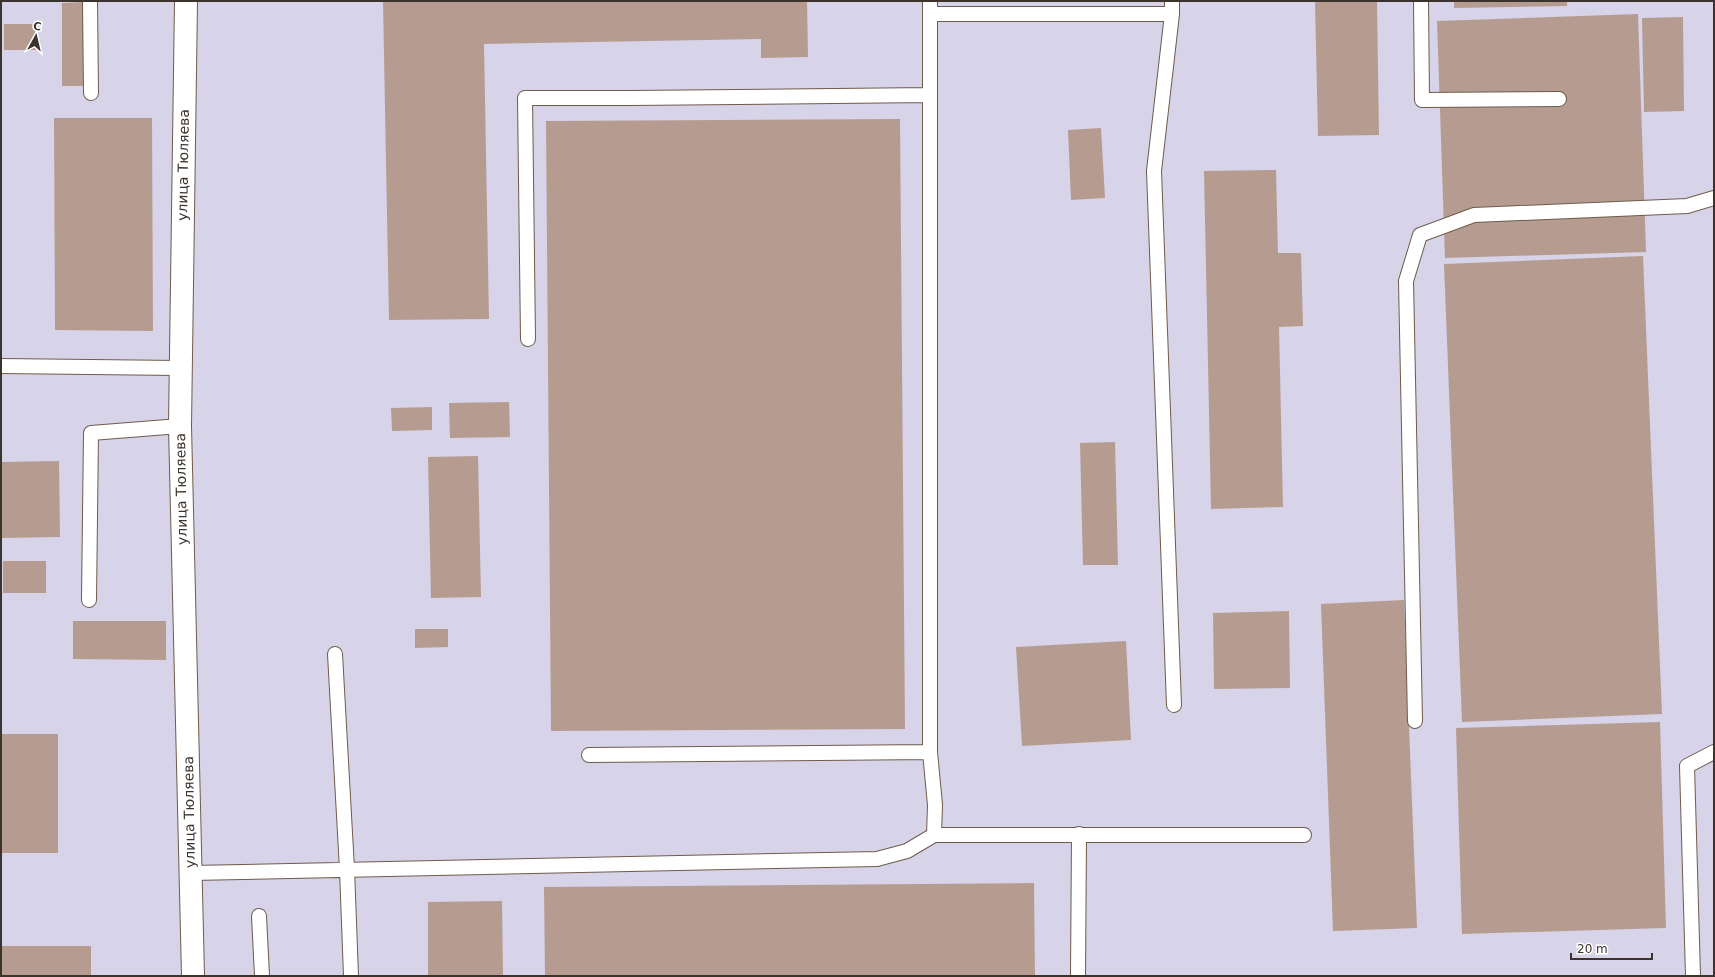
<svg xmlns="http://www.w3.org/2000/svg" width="1715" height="977" viewBox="0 0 1715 977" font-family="'DejaVu Sans',sans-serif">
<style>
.industrial{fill:#d7d3e9}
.building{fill:#b69c90}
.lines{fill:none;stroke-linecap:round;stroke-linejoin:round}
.service-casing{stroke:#6e5c4b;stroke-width:16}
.minor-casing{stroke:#6e5c4b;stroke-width:24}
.service{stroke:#fff;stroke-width:14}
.minor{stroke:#fff;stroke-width:22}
.labels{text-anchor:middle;stroke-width:4;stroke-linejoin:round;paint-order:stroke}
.street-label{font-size:14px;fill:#3b332c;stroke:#fff}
</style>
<rect width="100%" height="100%" fill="#f1dcc9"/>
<!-- industrial -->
<path class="industrial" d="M1,1H1714V976H1Z"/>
<!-- building -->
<path class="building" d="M383,1H807L808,57L761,58V39L484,44L489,319L389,320Z
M1315,1H1377L1379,135L1318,136Z
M1454,1H1567V6L1454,8Z
M83,2V86H62V3Z
M1638,14L1646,252L1445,258L1437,21Z
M1683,17L1684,111L1644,112L1642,18Z
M4,24H37V50H4Z
M54,118H152L153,331L55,330Z
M900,119L905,729L551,731L546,121Z
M1101,128L1105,198L1071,200L1068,130Z
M1276,170L1278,253H1301L1303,326L1279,327L1283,507L1211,509L1204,171Z
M1643,256L1662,714L1462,722L1444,264Z
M509,402L510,437L450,438L449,403Z
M432,407V430L392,431L391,408Z
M1115,442L1118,565H1083L1080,443Z
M478,456L481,597L431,598L428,457Z
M59,461L60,537L2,538L1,462Z
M3,561H46V593H3Z
M1404,600L1417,928L1333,931L1321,604Z
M1289,611L1290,688L1214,689L1213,613Z
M73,621H166V660L73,659Z
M415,629H448V647L415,648Z
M1126,641L1131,740L1022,746L1016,647Z
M1660,722L1666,928L1462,934L1456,728Z
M1,734H58V853H1Z
M1034,883L1035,976H545L544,887Z
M502,901L503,976H428V902Z
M1,946H91V976H1Z"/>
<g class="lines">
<!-- service casing -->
<g class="service-casing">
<path id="service" d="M90,1L91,93
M930,1V752L935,805L934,835H1304
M1172,1V14L1154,171L1174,705
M1421,1L1422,100L1559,99
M930,14H1172
M528,339L525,98H631L930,95
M1,366L179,368
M89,600L91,433L180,426
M335,654L347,869L351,976
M1415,721L1406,281L1420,235L1474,215L1687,206L1714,198
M589,755L930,752
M191,873L877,859L907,851L934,835
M259,916L262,976
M1078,976L1079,834
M1693,976L1687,766L1714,752"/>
</g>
<!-- minor casing -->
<g class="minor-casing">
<path id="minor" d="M186,1L180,426L193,976"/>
</g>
<!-- service -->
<use href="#service" class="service"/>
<!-- minor -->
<use href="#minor" class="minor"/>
</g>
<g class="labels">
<!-- street labels -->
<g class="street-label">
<text transform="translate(183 165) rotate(-89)" y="5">улица Тюляева</text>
<text transform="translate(181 489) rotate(-91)" y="5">улица Тюляева</text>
<text transform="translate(189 812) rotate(-91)" y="5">улица Тюляева</text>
</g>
</g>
<!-- border -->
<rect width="1715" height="977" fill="none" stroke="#3b332c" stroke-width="4"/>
<!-- north arrow -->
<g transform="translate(36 36) rotate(8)" stroke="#ffffff" stroke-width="3" paint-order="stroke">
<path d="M0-3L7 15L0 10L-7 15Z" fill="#3b332c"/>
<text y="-6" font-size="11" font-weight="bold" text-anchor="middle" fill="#3b332c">С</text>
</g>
<!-- scale -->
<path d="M1571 953v6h81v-6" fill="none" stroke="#3b332c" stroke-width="2"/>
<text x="1577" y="953" font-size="12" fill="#3b332c" stroke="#ffffff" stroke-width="3" paint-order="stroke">20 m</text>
</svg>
